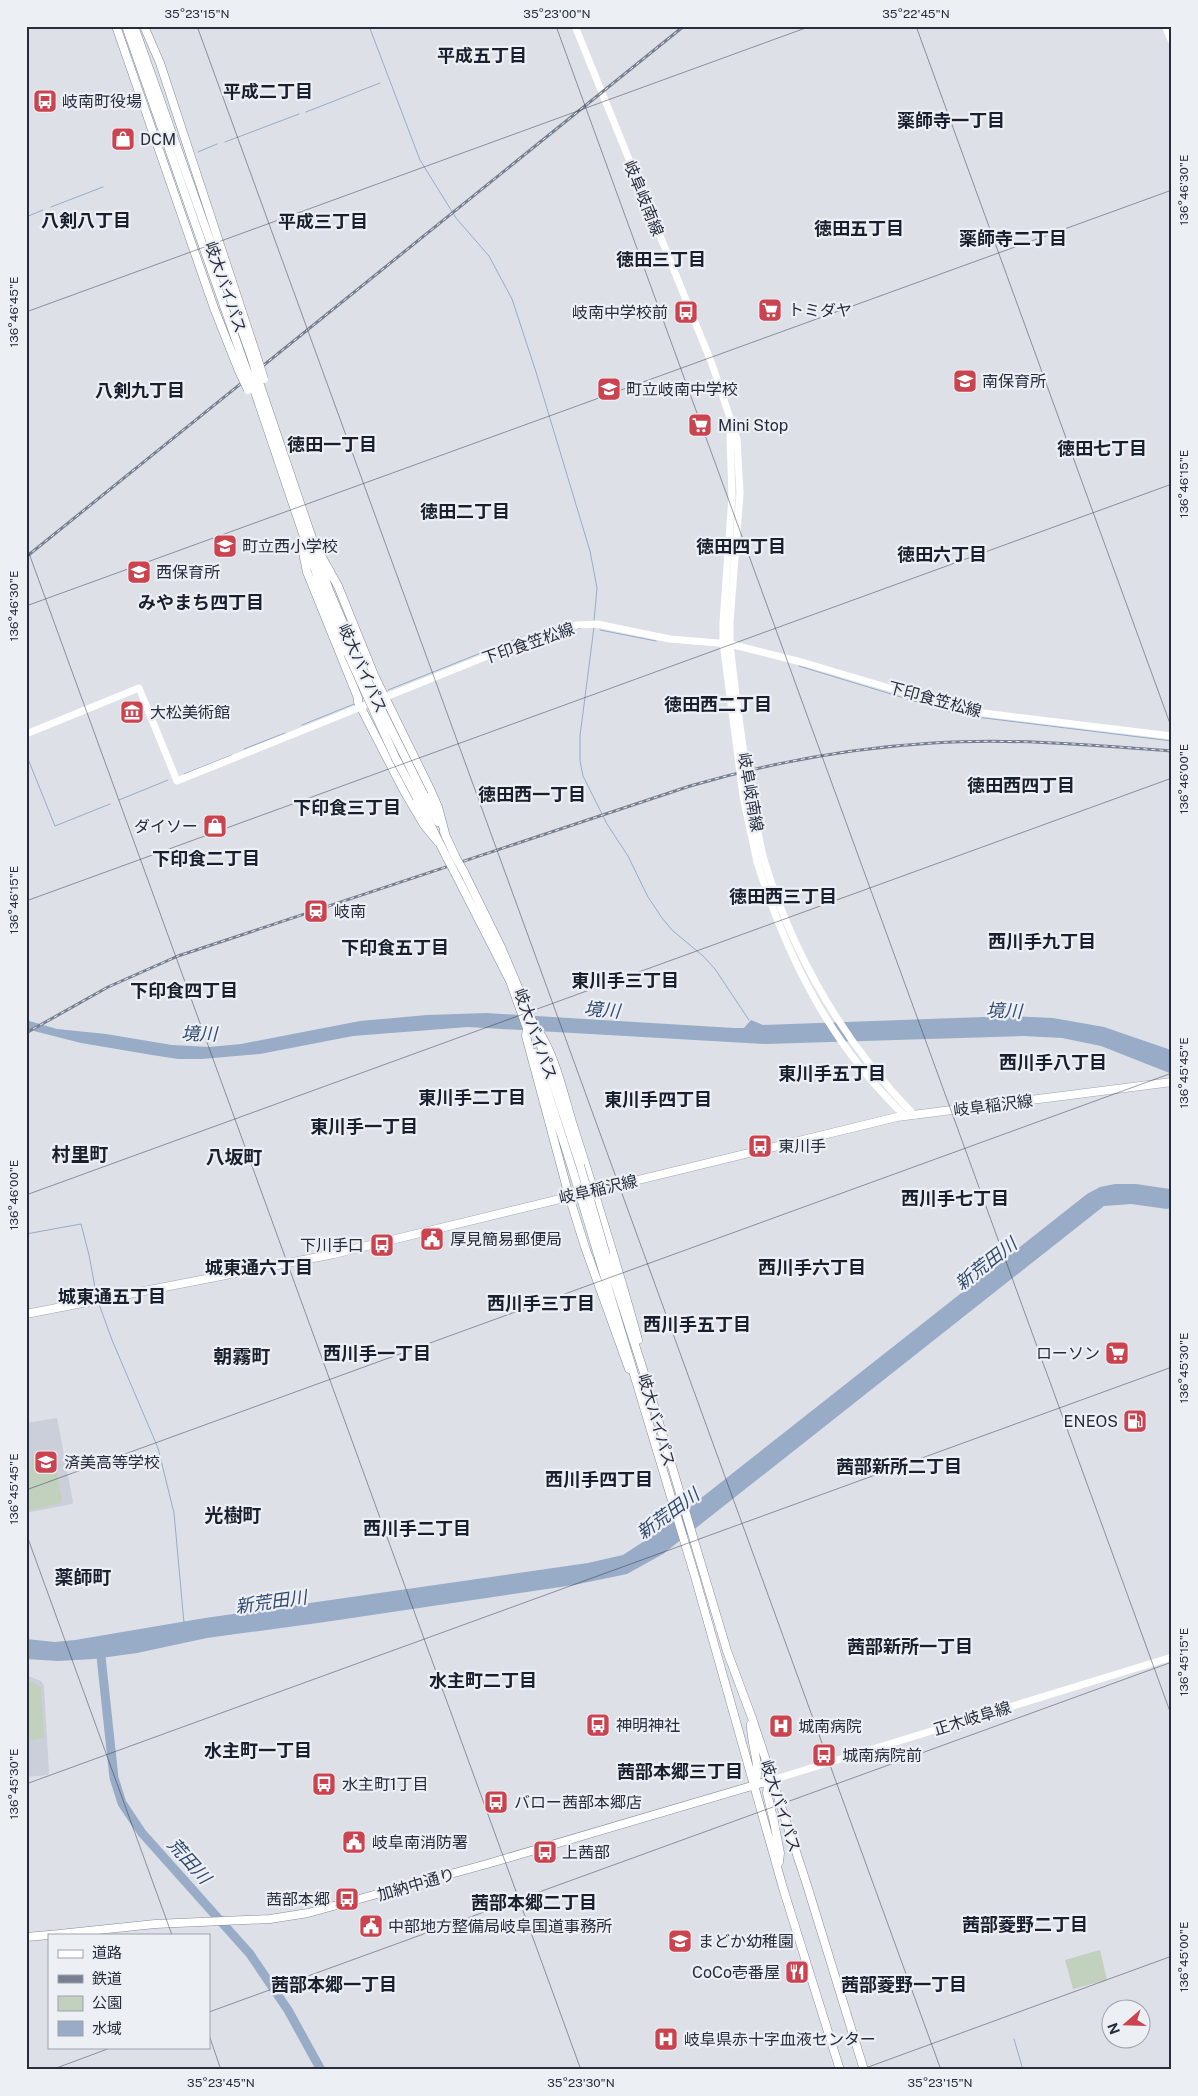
<svg xmlns="http://www.w3.org/2000/svg" width="1198" height="2096" viewBox="0 0 1198 2096" font-family="'Public Sans','Noto Sans JP',sans-serif">
<style>
.built{fill:#cbcfd9}
.park{fill:#c2d0be}
.water{fill:#98acc7}
.lines{fill:none;stroke-linecap:round;stroke-linejoin:round}
.stream{stroke:#98acc7;stroke-width:1}
.river{stroke:#98acc7;stroke-width:9}
.primary-casing{stroke:#9da4b2;stroke-width:9}
.trunk-casing{stroke:#858d9d;stroke-width:9}
.secondary{stroke:#fff;stroke-width:7}
.primary{stroke:#fff;stroke-width:8}
.trunk{stroke:#fff;stroke-width:8}
.rail-casing{stroke:#777f90;stroke-width:3}
.rail{stroke:#eceff4;stroke-width:1;stroke-dasharray:4;stroke-linecap:butt}
.trunk-bridge-casing{stroke:#858d9d;stroke-width:9;stroke-linecap:butt}
.secondary-bridge{stroke:#fff;stroke-width:7}
.trunk-bridge{stroke:#fff;stroke-width:8}
.ticks{fill:none;stroke:#272d3d;stroke-width:1;stroke-opacity:0.45}
.labels{text-anchor:middle;stroke-width:4.5;stroke-linejoin:round;paint-order:stroke}
.poi-label{font-size:16px;fill:#272d3d;stroke:#eceff4;text-anchor:start}
.street-label{font-size:16px;fill:#272d3d;stroke:#eceff4}
.neighbourhood-label{font-size:18px;font-weight:bold;fill:#191f2d;stroke:#eceff4}
.water-label{font-size:18px;font-style:italic;fill:#324a70;stroke:#eceff4}
.quarter-label{font-size:19px;font-weight:bold;fill:#191f2d;stroke:#eceff4}
.neatline{fill:none;stroke:#272d3d;stroke-width:2}
.ticks-label{font-size:12px;text-anchor:middle;fill:#272d3d}
</style>
<rect width="100%" height="100%" fill="#dde0e7"/>
<!-- built -->
<path class="built" d="M57,1418L73,1502L72,1504L26,1513V1423Z
M26,1675L41,1681L44,1686L49,1772L48,1775L26,1777Z"/>
<!-- park -->
<path class="park" d="M53,1452L62,1500L59,1504L26,1511V1473L30,1472L32,1456Z
M26,1679L41,1687L44,1738L26,1741Z
M1100,1950L1107,1980L1073,1989L1065,1960Z"/>
<!-- water -->
<path class="water" d="M486,1013L734,1028H744L751,1020L763,1025L1011,1016L1053,1018L1104,1027L1168,1049L1172,1051V1074L1101,1046L1062,1038L1023,1036L766,1044L468,1027L353,1036L260,1054L202,1059H178L152,1055L81,1043L26,1029V1020L57,1029L106,1034L172,1045L209,1047L241,1044L360,1021L427,1015Z
M1115,1184H1136L1170,1189L1172,1192V1207L1167,1209L1131,1204L1104,1206L663,1554L627,1574L574,1585L325,1622L207,1638L137,1653L94,1659L58,1661L26,1659V1639L55,1642L75,1640L205,1618L588,1563L623,1555L658,1532L1087,1194L1100,1187Z"/>
<g class="lines">
<!-- stream -->
<path class="stream" d="M369,26L420,160L456,218L489,256L512,299L536,372L590,551L597,588L594,621
M306,112L380,83
M225,142L299,114
M198,152L217,144
M51,207L103,187
M26,217L43,210
M594,627L580,736V761L583,776L607,824L628,856L648,897L662,918L672,930L703,956L715,969L749,1020
M544,629L554,627
M570,630L581,628
M600,630L656,641
M799,666L950,712L976,717L1172,741
M388,690L521,637
M302,725L354,704
M244,749L285,733
M26,754L55,826L110,804
M184,774L232,755
M119,800L168,780
M26,1234L81,1224L89,1255L97,1298
M99,1304L112,1340L158,1448L174,1513L184,1623
M1014,2039L1023,2070"/>
<!-- river -->
<path class="river" d="M100,1647L114,1778L122,1803L142,1833L250,1954L288,2010L321,2070"/>
<!-- primary casing -->
<g class="primary-casing">
<path id="primary" d="M26,1314L334,1254L897,1117L1172,1082"/>
</g>
<!-- trunk casing -->
<g class="trunk-casing">
<path id="trunk" d="M116,26L214,308L239,371
M126,26L245,366
M134,26L252,359
M144,26L160,63L256,354
M259,382L314,544
M253,386L323,593L348,654
M304,538L302,548L307,572L358,698V702L404,791L424,825L438,842
M313,541L338,586L374,675L431,791L438,807L446,837
M317,555L329,590L355,651
M424,795L438,822
M417,798L447,858
M444,832L455,856
M464,872L501,947L536,1030
M456,875L510,981L528,1031
M535,1027C553,1047 564,1095 572,1122C595,1194 618,1266 638,1340
M527,1028L526,1036L569,1196L585,1247L629,1369
M541,1046L580,1165
M535,1053L572,1168
M606,1255L645,1376L727,1651L752,1718L806,1882L864,2070
M599,1258L696,1580L783,1888L840,2070
M751,1724C750,1742 763,1770 754,1785
M772,1780L768,1784L767,1793L774,1822L780,1853L779,1862
M50,1935L155,1924L270,1919L308,1913L487,1864L772,1780
M26,1937L49,1935"/>
</g>
<!-- secondary -->
<path class="secondary" d="M575,26L712,364L737,439L740,493L730,622V644L736,696
M1165,26L1172,42
M730,696L723,643V622L732,497L730,437L732,426
M26,734L139,688L177,781L542,634L577,625L597,624L670,639L730,644L805,663L967,711L1172,736
M764,860C794,957 843,1042 914,1115
M757,862C787,958 831,1045 905,1116
M772,1780L1172,1657"/>
<!-- primary -->
<use href="#primary" class="primary"/>
<!-- trunk -->
<use href="#trunk" class="trunk"/>
<!-- rail casing -->
<g class="rail-casing">
<path id="rail" d="M26,557L684,26
M26,1033L108,987L178,956L690,786C769,763 850,748 933,743C1013,738 1092,745 1172,751"/>
</g>
<!-- rail -->
<use href="#rail" class="rail"/>
<!-- trunk-bridge casing -->
<g class="trunk-bridge-casing">
<path id="trunk-bridge" d="M256,354L264,379
M252,359L259,382
M245,366L253,386
M239,371L248,390
M355,651L373,693L424,795
M348,654L395,757L417,798
M455,856L464,872
M447,858L456,875
M580,1165L606,1255
M572,1168L599,1258"/>
</g>
<!-- secondary-bridge -->
<path class="secondary-bridge" d="M730,696L743,796L757,862
M736,696L750,797L764,860"/>
<!-- trunk-bridge -->
<use href="#trunk-bridge" class="trunk-bridge"/>
</g>
<!-- ticks -->
<path class="ticks" d="M197,26L941,2070M556,26L1172,1717M916,26L1172,729M26,312L811,26M26,545L581,2070M26,606L1172,190M26,901L1172,484M26,1195L1172,778M26,1490L1172,1073M26,1533L172,1935M26,1784L1172,1367M209,2012L1172,1662M209,2035L221,2070M51,2070L113,2047M860,2070L1172,1956"/>
<!-- icons -->
<defs>
<g id="bus-square" transform="scale(1.25)"><rect x="-9" y="-9" width="18" height="18" rx="4" fill="#cb434f" stroke="#eceff4"/><path d="M-5-6H5V4H4V6H2V4H-2V6H-4V4H-5ZM-3.5-4V0h7V-4ZM-3.5 1.2v1.5H-2V1.2ZM2 1.2v1.5H3.5V1.2Z" fill="#fff"/></g>
<g id="shop-square" transform="scale(1.25)"><rect x="-9" y="-9" width="18" height="18" rx="4" fill="#cb434f" stroke="#eceff4"/><path d="M-5-2.5h2.3a2.7 3.5 0 0 1 5.4 0H5L5.5 6h-11ZM-1.5-2.5h3a1.5 2.3 0 0 0-3 0Z" fill="#fff"/></g>
<g id="supermarket-square" transform="scale(1.25)"><rect x="-9" y="-9" width="18" height="18" rx="4" fill="#cb434f" stroke="#eceff4"/><path d="M-6-5.5h2.5l.6 2H6L4.5 2H-2.5L-4.4-4H-6ZM-1.5 3.2a1.3 1.3 0 1 0 .1 0ZM3 3.2a1.3 1.3 0 1 0 .1 0Z" fill="#fff"/></g>
<g id="school-square" transform="scale(1.25)"><rect x="-9" y="-9" width="18" height="18" rx="4" fill="#cb434f" stroke="#eceff4"/><path d="M0-5L7-2L0 1L-7-2ZM-4 1L0 2.5L4 1V4Q0 6-4 4Z" fill="#fff"/></g>
<g id="museum-square" transform="scale(1.25)"><rect x="-9" y="-9" width="18" height="18" rx="4" fill="#cb434f" stroke="#eceff4"/><path d="M0-6L6-3V-2H-6V-3ZM-5-1h2V3h-2ZM-1-1h2V3h-2ZM3-1h2V3H3ZM-6 4H6V6H-6Z" fill="#fff"/></g>
<g id="station-square" transform="scale(1.25)"><rect x="-9" y="-9" width="18" height="18" rx="4" fill="#cb434f" stroke="#eceff4"/><path d="M-3-6H3Q5-6 5-4V2Q5 4 3 4L4.5 6H3L1.5 4h-3L-3 6H-4.5L-3 4Q-5 4-5 2V-4Q-5-6-3-6ZM-3.5-4v3h7v-3ZM-3.5 1v1.5H-2V1ZM2 1v1.5H3.5V1Z" fill="#fff"/></g>
<g id="civic-square" transform="scale(1.25)"><rect x="-9" y="-9" width="18" height="18" rx="4" fill="#cb434f" stroke="#eceff4"/><path d="M-.6-6.5H3V-4.5H.6V-3L4-1V1h2V6H-6V1h2V-1L-.6-3ZM-1.2 2.5V6h2.4V2.5Z" fill="#fff"/></g>
<g id="fuel-square" transform="scale(1.25)"><rect x="-9" y="-9" width="18" height="18" rx="4" fill="#cb434f" stroke="#eceff4"/><path d="M-5.5-6h7V0h2V4h1.3V-2.5L3-4.5l.8-.8L6-3V5H2.5V1h-1V6h-7ZM-4.2-4.7v3.2H.2V-4.7Z" fill="#fff"/></g>
<g id="hospital-square" transform="scale(1.25)"><rect x="-9" y="-9" width="18" height="18" rx="4" fill="#cb434f" stroke="#eceff4"/><path d="M-5-5h3v3.5h4V-5h3V5h-3V1.5h-4V5h-3Z" fill="#fff"/></g>
<g id="restaurant-square" transform="scale(1.25)"><rect x="-9" y="-9" width="18" height="18" rx="4" fill="#cb434f" stroke="#eceff4"/><path d="M-5-6h1v4h1v-4h1v4h1v-4h1v5L-1.5 .5V6h-2V.5L-5-1ZM5-6V6H3V1.5H1.5Q1.5-4 5-6Z" fill="#fff"/></g>
</defs>
<g fill-rule="evenodd">
<use href="#bus-square" x="45" y="101"/>
<use href="#shop-square" x="123" y="139"/>
<use href="#supermarket-square" x="770" y="310"/>
<use href="#bus-square" x="686" y="312"/>
<use href="#school-square" x="965" y="381"/>
<use href="#school-square" x="609" y="389"/>
<use href="#supermarket-square" x="700" y="425"/>
<use href="#school-square" x="225" y="546"/>
<use href="#school-square" x="139" y="572"/>
<use href="#museum-square" x="132" y="712"/>
<use href="#shop-square" x="215" y="826"/>
<use href="#station-square" x="316" y="911"/>
<use href="#bus-square" x="760" y="1146"/>
<use href="#civic-square" x="432" y="1239"/>
<use href="#bus-square" x="382" y="1245"/>
<use href="#supermarket-square" x="1117" y="1353"/>
<use href="#fuel-square" x="1135" y="1421"/>
<use href="#school-square" x="46" y="1462"/>
<use href="#bus-square" x="598" y="1725"/>
<use href="#hospital-square" x="781" y="1726"/>
<use href="#bus-square" x="824" y="1755"/>
<use href="#bus-square" x="324" y="1784"/>
<use href="#bus-square" x="496" y="1802"/>
<use href="#civic-square" x="354" y="1842"/>
<use href="#bus-square" x="545" y="1852"/>
<use href="#bus-square" x="347" y="1899"/>
<use href="#civic-square" x="371" y="1926"/>
<use href="#school-square" x="680" y="1941"/>
<use href="#restaurant-square" x="797" y="1972"/>
<use href="#hospital-square" x="666" y="2039"/>
</g>
<g class="labels">
<!-- poi labels -->
<g class="poi-label">
<text x="62" y="107">岐南町役場</text>
<text x="140" y="145">DCM</text>
<text x="788" y="316">トミダヤ</text>
<text x="668" y="318" text-anchor="end">岐南中学校前</text>
<text x="982" y="387">南保育所</text>
<text x="626" y="395">町立岐南中学校</text>
<text x="718" y="431">Mini Stop</text>
<text x="242" y="552">町立西小学校</text>
<text x="156" y="578">西保育所</text>
<text x="150" y="718">大松美術館</text>
<text x="198" y="832" text-anchor="end">ダイソー</text>
<text x="334" y="917">岐南</text>
<text x="778" y="1152">東川手</text>
<text x="450" y="1245">厚見簡易郵便局</text>
<text x="364" y="1251" text-anchor="end">下川手口</text>
<text x="1100" y="1359" text-anchor="end">ローソン</text>
<text x="1118" y="1427" text-anchor="end">ENEOS</text>
<text x="64" y="1468">済美高等学校</text>
<text x="616" y="1731">神明神社</text>
<text x="798" y="1732">城南病院</text>
<text x="842" y="1761">城南病院前</text>
<text x="342" y="1790">水主町1丁目</text>
<text x="514" y="1808">バロー茜部本郷店</text>
<text x="372" y="1848">岐阜南消防署</text>
<text x="562" y="1858">上茜部</text>
<text x="330" y="1905" text-anchor="end">茜部本郷</text>
<text x="388" y="1932">中部地方整備局岐阜国道事務所</text>
<text x="698" y="1947">まどか幼稚園</text>
<text x="780" y="1978" text-anchor="end">CoCo壱番屋</text>
<text x="684" y="2045">岐阜県赤十字血液センター</text>
</g>
<!-- street labels -->
<g class="street-label">
<text transform="translate(644 198) rotate(68)" y="6">岐阜岐南線</text>
<text transform="translate(226 287) rotate(71)" y="6">岐大バイパス</text>
<text transform="translate(528 643) rotate(-19)" y="6">下印食笠松線</text>
<text transform="translate(363 668) rotate(66)" y="6">岐大バイパス</text>
<text transform="translate(935 699) rotate(15)" y="6">下印食笠松線</text>
<text transform="translate(751 792) rotate(80)" y="6">岐阜岐南線</text>
<text transform="translate(536 1034) rotate(70)" y="6">岐大バイパス</text>
<text transform="translate(993 1105) rotate(-7)" y="6">岐阜稲沢線</text>
<text transform="translate(598 1189) rotate(-13)" y="6">岐阜稲沢線</text>
<text transform="translate(657 1420) rotate(74)" y="6">岐大バイパス</text>
<text transform="translate(972 1718) rotate(-17)" y="6">正木岐阜線</text>
<text transform="translate(781 1806) rotate(72)" y="6">岐大バイパス</text>
<text transform="translate(416 1884) rotate(-16)" y="6">加納中通り</text>
</g>
<!-- neighbourhood labels -->
<g class="neighbourhood-label">
<text x="482" y="62">平成五丁目</text>
<text x="268" y="98">平成二丁目</text>
<text x="951" y="127">薬師寺一丁目</text>
<text x="86" y="227">八剣八丁目</text>
<text x="323" y="228">平成三丁目</text>
<text x="859" y="235">徳田五丁目</text>
<text x="1013" y="245">薬師寺二丁目</text>
<text x="661" y="266">徳田三丁目</text>
<text x="140" y="397">八剣九丁目</text>
<text x="332" y="451">徳田一丁目</text>
<text x="1102" y="455">徳田七丁目</text>
<text x="465" y="518">徳田二丁目</text>
<text x="741" y="553">徳田四丁目</text>
<text x="942" y="561">徳田六丁目</text>
<text x="201" y="609">みやまち四丁目</text>
<text x="718" y="711">徳田西二丁目</text>
<text x="1021" y="792">徳田西四丁目</text>
<text x="532" y="801">徳田西一丁目</text>
<text x="347" y="814">下印食三丁目</text>
<text x="206" y="865">下印食二丁目</text>
<text x="783" y="903">徳田西三丁目</text>
<text x="1042" y="948">西川手九丁目</text>
<text x="395" y="954">下印食五丁目</text>
<text x="625" y="987">東川手三丁目</text>
<text x="184" y="997">下印食四丁目</text>
<text x="1053" y="1069">西川手八丁目</text>
<text x="832" y="1080">東川手五丁目</text>
<text x="472" y="1104">東川手二丁目</text>
<text x="658" y="1106">東川手四丁目</text>
<text x="364" y="1133">東川手一丁目</text>
<text x="955" y="1205">西川手七丁目</text>
<text x="259" y="1274">城東通六丁目</text>
<text x="812" y="1274">西川手六丁目</text>
<text x="112" y="1303">城東通五丁目</text>
<text x="541" y="1310">西川手三丁目</text>
<text x="697" y="1331">西川手五丁目</text>
<text x="377" y="1360">西川手一丁目</text>
<text x="899" y="1473">茜部新所二丁目</text>
<text x="599" y="1486">西川手四丁目</text>
<text x="417" y="1535">西川手二丁目</text>
<text x="910" y="1653">茜部新所一丁目</text>
<text x="483" y="1687">水主町二丁目</text>
<text x="258" y="1757">水主町一丁目</text>
<text x="680" y="1778">茜部本郷三丁目</text>
<text x="534" y="1909">茜部本郷二丁目</text>
<text x="1025" y="1931">茜部菱野二丁目</text>
<text x="334" y="1991">茜部本郷一丁目</text>
<text x="904" y="1991">茜部菱野一丁目</text>
</g>
<!-- water labels -->
<g class="water-label">
<text transform="translate(602 1010) rotate(5)" y="6">境川</text>
<text transform="translate(1004 1011) rotate(2)" y="6">境川</text>
<text transform="translate(199 1034) rotate(1)" y="6">境川</text>
<text transform="translate(986 1264) rotate(-38)" y="6">新荒田川</text>
<text transform="translate(668 1514) rotate(-36)" y="6">新荒田川</text>
<text transform="translate(271 1602) rotate(-8)" y="6">新荒田川</text>
<text transform="translate(189 1861) rotate(48)" y="6">荒田川</text>
</g>
<!-- quarter labels -->
<g class="quarter-label">
<text x="80" y="1161">村里町</text>
<text x="234" y="1164">八坂町</text>
<text x="242" y="1363">朝霧町</text>
<text x="233" y="1522">光樹町</text>
<text x="83" y="1584">薬師町</text>
</g>
</g>
<!-- border -->
<rect width="1198" height="2096" fill="none" stroke="#eceff4" stroke-width="55"/>
<!-- legend -->
<rect x="48" y="1934" width="162" height="115" fill="#eceff4" stroke="#9da1ab"/>
<rect x="58" y="1950" width="25" height="8" fill="#ffffff" stroke="#9da1ab"/>
<text x="92" y="1958" font-size="15" fill="#272d3d">道路</text>
<rect x="58" y="1975" width="25" height="8" fill="#777f90" stroke="#9da1ab"/>
<text x="92" y="1984" font-size="15" fill="#272d3d">鉄道</text>
<rect x="58" y="1996" width="25" height="15" fill="#c2d0be" stroke="#9da1ab"/>
<text x="92" y="2008" font-size="15" fill="#272d3d">公園</text>
<rect x="58" y="2021" width="25" height="15" fill="#98acc7" stroke="#9da1ab"/>
<text x="92" y="2034" font-size="15" fill="#272d3d">水域</text>
<!-- north arrow -->
<g transform="translate(1126 2024) rotate(250)"><circle r="24" fill="#eceff4" stroke="#9da1ab"/>
<path d="M0-4L9 19L0 12L-9 19Z" fill="#cb434f"/>
<text y="-8" font-size="14" font-weight="bold" text-anchor="middle" fill="#272d3d">N</text>
</g>
<rect x="28" y="28" width="1142" height="2040" class="neatline"/>
<g class="ticks-label">
<text x="197" y="18">35°23'15"N</text>
<text x="557" y="18">35°23'00"N</text>
<text x="916" y="18">35°22'45"N</text>
<text transform="translate(1184 190) rotate(-90)" y="4">136°46'30"E</text>
<text transform="translate(14 312) rotate(-90)" y="4">136°46'45"E</text>
<text transform="translate(1184 484) rotate(-90)" y="4">136°46'15"E</text>
<text transform="translate(14 606) rotate(-90)" y="4">136°46'30"E</text>
<text transform="translate(1184 779) rotate(-90)" y="4">136°46'00"E</text>
<text transform="translate(14 900) rotate(-90)" y="4">136°46'15"E</text>
<text transform="translate(1184 1073) rotate(-90)" y="4">136°45'45"E</text>
<text transform="translate(14 1195) rotate(-90)" y="4">136°46'00"E</text>
<text transform="translate(1184 1368) rotate(-90)" y="4">136°45'30"E</text>
<text transform="translate(14 1489) rotate(-90)" y="4">136°45'45"E</text>
<text transform="translate(1184 1662) rotate(-90)" y="4">136°45'15"E</text>
<text transform="translate(14 1784) rotate(-90)" y="4">136°45'30"E</text>
<text transform="translate(1184 1957) rotate(-90)" y="4">136°45'00"E</text>
<text x="221" y="2087">35°23'45"N</text>
<text x="581" y="2087">35°23'30"N</text>
<text x="940" y="2087">35°23'15"N</text>
</g>
</svg>
